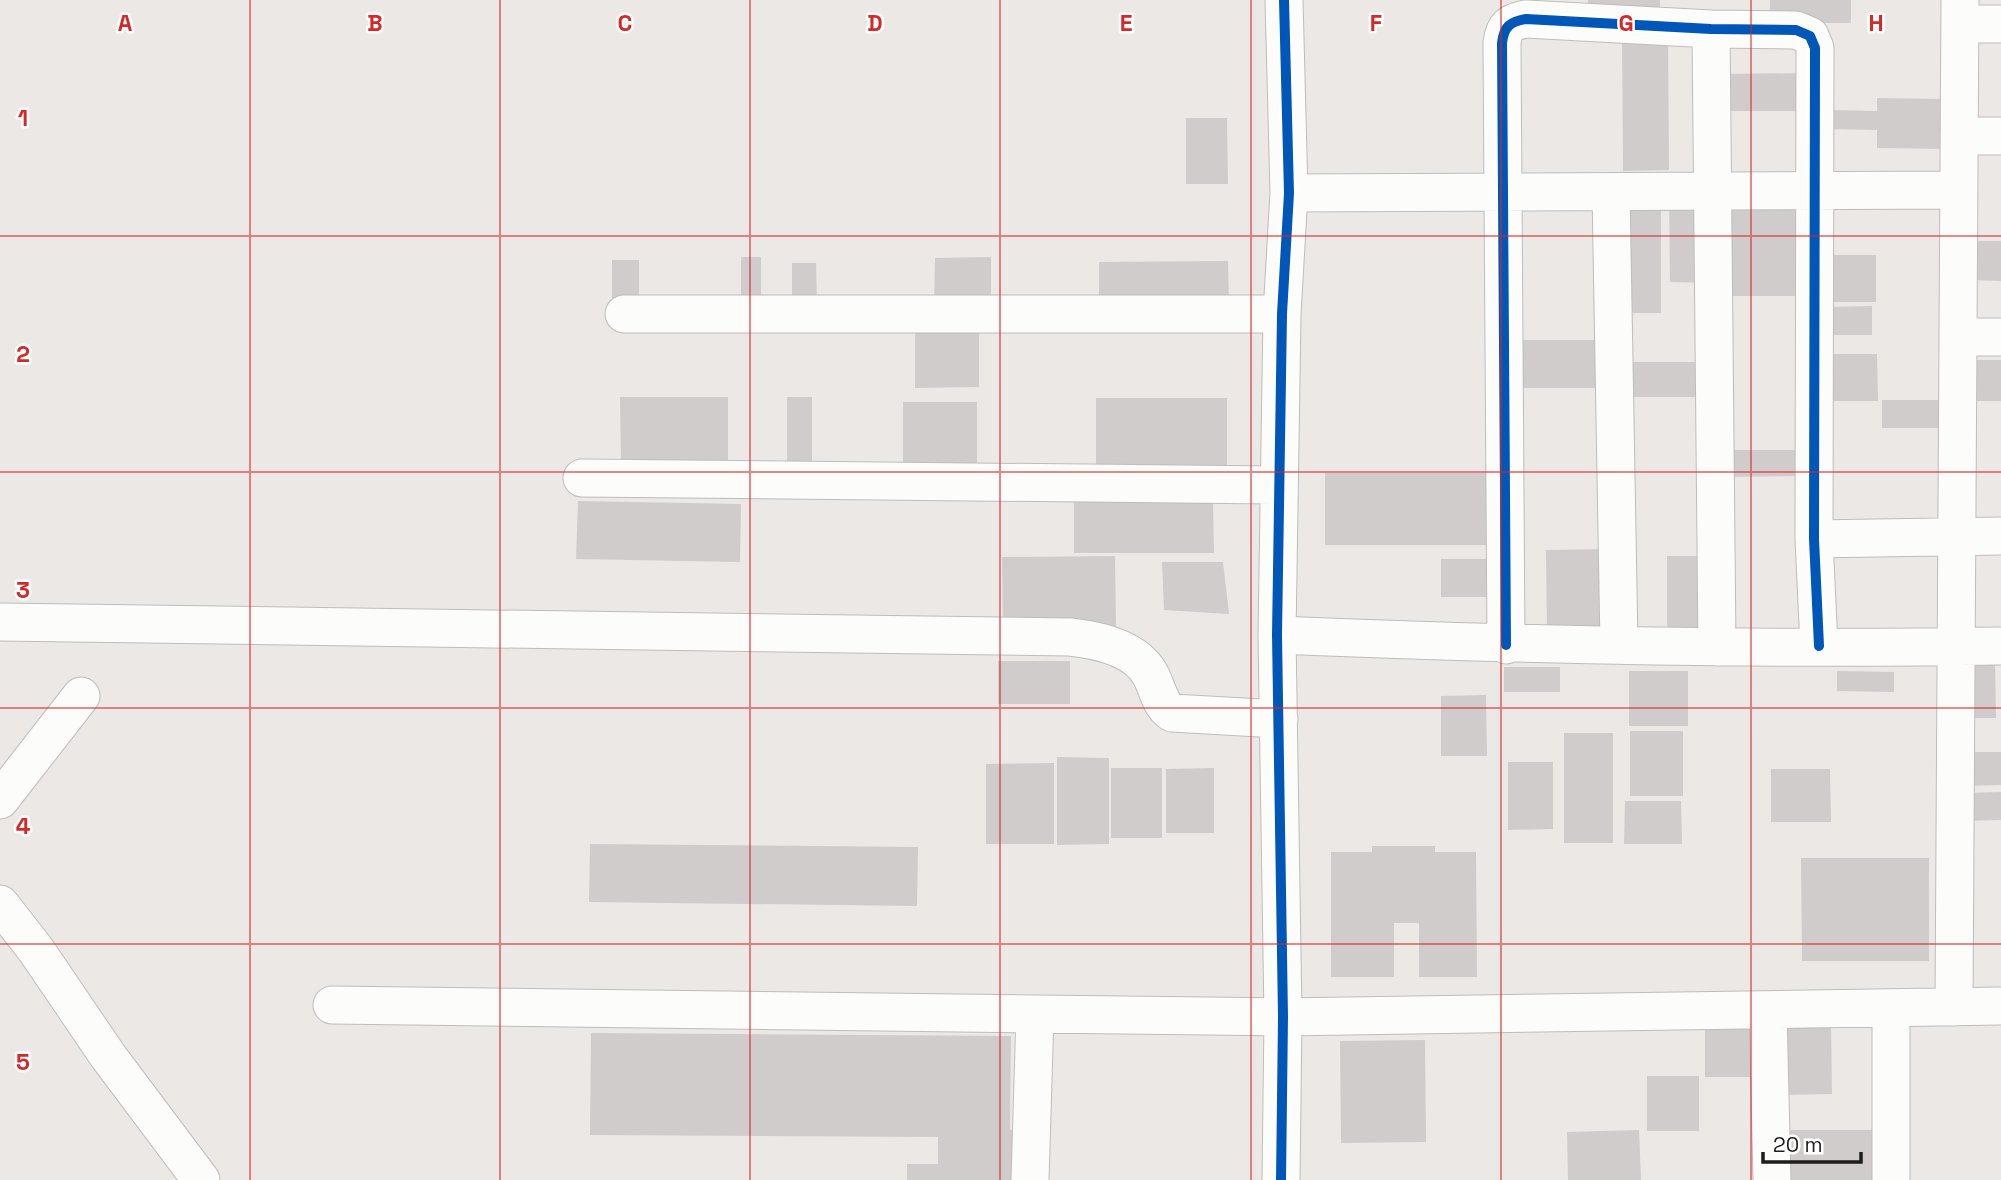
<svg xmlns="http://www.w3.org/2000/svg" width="2001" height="1180" viewBox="0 0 2001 1180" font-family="'Space Grotesk',sans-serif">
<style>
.building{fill:#d0cccb}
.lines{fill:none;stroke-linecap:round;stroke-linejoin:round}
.minor-casing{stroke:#bebdbc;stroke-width:39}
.minor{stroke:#fcfcfb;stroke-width:37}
.cycleway-casing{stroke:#fff;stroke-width:15}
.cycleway{stroke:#0057b8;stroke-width:10}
.grid{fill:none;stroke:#d62828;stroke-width:2;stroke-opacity:0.55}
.grid-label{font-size:23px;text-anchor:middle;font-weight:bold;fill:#d62828;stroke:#fff;stroke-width:5;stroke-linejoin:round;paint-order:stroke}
</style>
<rect width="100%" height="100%" fill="#ebe8e6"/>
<!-- building -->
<path class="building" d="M1588,0H1660V10H1588Z
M1770,0H1851V23H1770Z
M1622,31L1668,32L1669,170L1623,171Z
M1812,73V111H1722V74Z
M1877,98L1946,99L1945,149L1877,148V130L1829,129V110L1877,111Z
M1186,118H1227L1228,184H1186Z
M1661,194V313H1623V195Z
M1669,194H1709L1710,283L1670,282Z
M1725,195H1808V296H1725Z
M1967,241H2001V281L1967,280Z
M1827,255H1876V302H1828Z
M741,257H761V295H741Z
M991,257V303H934L935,258Z
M612,260H639V299H612Z
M1228,261L1229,305H1099V262Z
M792,263H816L817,304H792Z
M1872,306V335H1827V307Z
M915,331H979V387L915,388Z
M1508,340H1609L1610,388H1508Z
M1823,354H1877L1878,401H1823Z
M1973,360H2001V401H1973Z
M1630,362H1711L1712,397H1630Z
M620,397H728V464L621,465Z
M787,397H812V473H787Z
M1096,398H1227V466H1096Z
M1882,400H1950V428H1882Z
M903,402H977V472L903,473Z
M1724,450H1801V476L1724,477Z
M1325,473H1492V545H1325Z
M578,501L741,504L740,562L576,559Z
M1074,501H1213L1214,553H1074Z
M1608,549L1609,636H1547L1546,550Z
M1115,556L1116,626H1003L1002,557Z
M1667,556H1706V642H1667Z
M1441,559H1503V597H1441Z
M1162,562H1223L1229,614L1164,610Z
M998,661H1070V704H998Z
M1968,661H1995L1996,718H1969Z
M1504,667H1560V692H1504Z
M1629,671H1688V726H1629Z
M1837,671L1894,672V692L1837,691Z
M1486,695L1487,756H1441V696Z
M1630,731H1683V796H1630Z
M1564,733H1613V843H1564Z
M1963,752H2001V785L1964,786Z
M1057,757L1109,758V844L1057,845Z
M1508,762H1553V829L1508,830Z
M1054,763V844H986V764Z
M1111,768H1162V838H1111Z
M1214,768V833H1166V769Z
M1771,769H1830L1831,822H1771Z
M2001,792V820L1964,821L1963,793Z
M1625,801H1681L1682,844H1624Z
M590,844L918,847L917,906L589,902Z
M1372,846H1435V852H1476L1477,977H1419V923H1394V977H1331V852H1372Z
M1801,858H1929V961H1802Z
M1705,1022H1759V1077H1705Z
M1831,1022L1832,1094L1782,1095L1781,1023Z
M591,1033L1011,1036L1010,1130H1015L1014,1180H907V1164H938V1137L590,1135Z
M1425,1040L1426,1142L1341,1143L1340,1041Z
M1647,1076H1699V1131H1647Z
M1639,1130L1641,1180H1568L1567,1132Z
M1783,1130H1876V1180H1783Z"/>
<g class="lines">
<!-- minor casing -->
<g class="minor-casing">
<path id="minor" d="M1960,24H2001
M1711,29L1717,647
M1959,136H2001
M1611,192L1619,645
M1289,193L1959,190
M624,314H1282
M1958,337H2001
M582,478L1279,485
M1814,539L2001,536
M0,622L1070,637C1098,640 1137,648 1151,676C1158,689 1159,704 1172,713L1279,719
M1277,635C1518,645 1760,650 2001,646
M1506,645L1502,43C1504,26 1510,22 1526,19L1711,29L1796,30L1810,36L1815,48L1814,539L1819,646
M0,800L81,696
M0,904L36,950L108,1056L201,1180
M332,1005L1283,1017L2001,1006
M1954,1007L1960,0
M1891,1008V1180
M1768,1010L1772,1180
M1030,1180L1035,1014
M1281,1180L1283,1017L1277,635L1282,314L1289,193L1284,0"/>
</g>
<!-- minor -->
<use href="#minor" class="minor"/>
<!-- cycleway casing -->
<g class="cycleway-casing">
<path id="cycleway" d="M1506,645L1502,43C1504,26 1510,22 1526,19L1711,29L1796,30L1810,36L1815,48L1814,539L1819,646
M1281,1180L1283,1017L1277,635L1282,314L1289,193L1284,0"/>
</g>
<!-- cycleway -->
<use href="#cycleway" class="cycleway"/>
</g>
<!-- grid -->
<path class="grid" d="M250,0V1180M500,0V1180M750,0V1180M1000,0V1180M1251,0V1180M1501,0V1180M1751,0V1180M0,236H2001M0,472H2001M0,708H2001M0,944H2001"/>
<g class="grid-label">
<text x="125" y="31">A</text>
<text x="375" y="31">B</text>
<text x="625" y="31">C</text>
<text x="875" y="31">D</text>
<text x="1126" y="31">E</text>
<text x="1376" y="31">F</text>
<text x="1626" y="31">G</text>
<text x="1876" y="31">H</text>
<text x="23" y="126">1</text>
<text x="23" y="362">2</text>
<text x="23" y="598">3</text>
<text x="23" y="834">4</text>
<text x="23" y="1070">5</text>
</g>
<!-- scale -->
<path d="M1763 1152v10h98v-10" fill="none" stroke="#1d1d1d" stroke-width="3.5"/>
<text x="1773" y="1152" font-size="21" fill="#1d1d1d" stroke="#ffffff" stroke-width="5" paint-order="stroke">20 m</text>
</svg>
